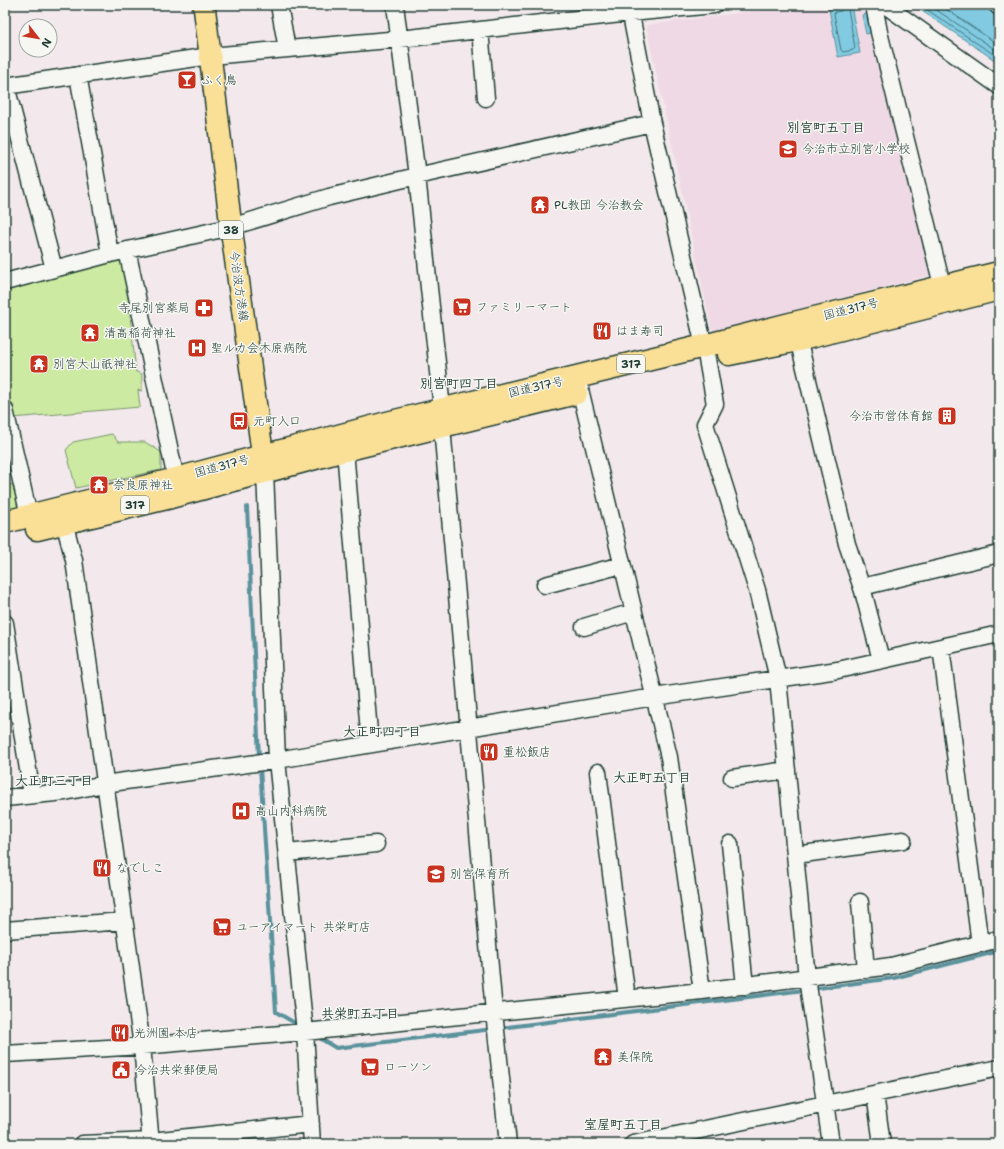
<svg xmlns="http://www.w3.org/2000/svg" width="1004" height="1149" viewBox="0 0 1004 1149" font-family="'Shantell Sans','Klee One',sans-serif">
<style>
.built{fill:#efd9e4}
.green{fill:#cdeaa2;stroke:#76946b}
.water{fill:#81cae2;stroke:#5a929c}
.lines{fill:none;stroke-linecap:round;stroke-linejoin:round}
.shore{stroke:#46757a;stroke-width:1}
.stream{stroke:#5a929c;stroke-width:4}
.minor-casing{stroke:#1f3d34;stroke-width:19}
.major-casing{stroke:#1f3d34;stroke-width:24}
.highway-casing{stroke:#1f3d34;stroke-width:25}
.minor{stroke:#f6f6f2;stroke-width:16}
.major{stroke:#fadf96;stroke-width:21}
.highway{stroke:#fadf96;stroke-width:22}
.labels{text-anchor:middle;stroke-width:3;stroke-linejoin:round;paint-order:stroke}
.shield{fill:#f6f6f2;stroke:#60746d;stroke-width:1}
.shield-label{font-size:11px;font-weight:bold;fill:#1f3d34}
.poi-label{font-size:12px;fill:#1f3d34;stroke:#f6f6f2;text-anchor:start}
.street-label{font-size:12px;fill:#1f3d34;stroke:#f6f6f2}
.neighbourhood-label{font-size:13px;font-weight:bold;fill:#1f3d34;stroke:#f6f6f2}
</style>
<rect width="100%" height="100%" fill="#f3e9ec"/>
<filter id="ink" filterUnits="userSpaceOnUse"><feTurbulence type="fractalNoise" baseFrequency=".025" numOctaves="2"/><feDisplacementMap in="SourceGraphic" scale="8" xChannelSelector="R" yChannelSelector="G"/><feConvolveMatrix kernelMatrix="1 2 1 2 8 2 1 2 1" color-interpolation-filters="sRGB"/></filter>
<g filter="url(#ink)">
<!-- built -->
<path class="built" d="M799,5H866L869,7L935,274L712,331L646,25Z"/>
<!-- green -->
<path class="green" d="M124,258L136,372L142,374V391L138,390L140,407L12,418L5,387V284Z
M112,434L118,442H145L161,452V470L76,488L66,450L73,442Z
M17,483L24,506L5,521V486Z"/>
<!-- water -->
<path class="water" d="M851,5L860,53L838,57L829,9Z
M913,5H988L999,13V63Z
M869,13L873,32L866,34L862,15Z"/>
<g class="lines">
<!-- shore -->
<path class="shore" d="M920,5L999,58
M929,5L999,52
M940,5L999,45
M845,7L848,9L855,48L853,50L843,52L841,50L834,14L835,12L841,11Z"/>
<!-- stream -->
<path class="stream" d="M247,507L259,758
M260,767L276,1012L300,1026
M811,989L894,978L999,951
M500,1028L804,990
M316,1036L336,1048L493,1029"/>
<!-- minor casing -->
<g class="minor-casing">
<path id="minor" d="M279,5L287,49
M395,5L417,176L442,409V427L494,1012L508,1144
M629,5L652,123L707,359L715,404L705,424L757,590L778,679L807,978L831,1144
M874,5L879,32L945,297
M885,5L999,86
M997,5L999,7
M480,30L486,98
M78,75L110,254
M5,82L54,269
M5,86L210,56L400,39L630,13L714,5
M127,250L176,479
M5,282L110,254L231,227L329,197L417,176L652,123
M796,330L847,544L863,591L881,660
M578,381L669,757L702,991
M5,410L29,516
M345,450L370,744
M265,472L277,760L305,1032L312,1144
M64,522L74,560L142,1046L151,1144
M545,585L622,565
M862,587L999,554
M5,623L32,795
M584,627L633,612
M941,647L980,944
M598,772L627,999
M732,778L787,770
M5,798L65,792L104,784L277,760L654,697L838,670L999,634
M730,844L745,986
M287,853L376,844
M796,855L903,840
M860,902L866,970
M5,930L124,921
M5,1054L142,1046L305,1032L702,991L891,966L999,939
M875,1094L882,1144
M82,1144L151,1141L311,1124
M633,1144L999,1068"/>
</g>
<!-- major casing -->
<g class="major-casing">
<path id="major" d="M204,5L231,227L265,472"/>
</g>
<!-- highway casing -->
<g class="highway-casing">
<path id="highway" d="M729,354L798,340L999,289
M5,522L176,479L387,423L704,346L794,323L999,273
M37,529L171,497L345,450L576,393"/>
</g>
<!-- minor -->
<use href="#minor" class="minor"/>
<!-- major -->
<use href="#major" class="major"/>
<!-- highway -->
<use href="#highway" class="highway"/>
</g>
</g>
<!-- icons -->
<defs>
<g id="bar-square" transform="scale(1)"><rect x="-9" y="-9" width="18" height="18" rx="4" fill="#c8321e" stroke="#f6f6f2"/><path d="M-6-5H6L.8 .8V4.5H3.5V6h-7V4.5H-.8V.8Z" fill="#fff"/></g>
<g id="school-square" transform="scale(1)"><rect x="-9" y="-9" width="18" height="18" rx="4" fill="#c8321e" stroke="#f6f6f2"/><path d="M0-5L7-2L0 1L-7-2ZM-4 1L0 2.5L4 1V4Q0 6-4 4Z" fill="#fff"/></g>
<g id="temple-square" transform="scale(1)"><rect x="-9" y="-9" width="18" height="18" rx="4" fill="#c8321e" stroke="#f6f6f2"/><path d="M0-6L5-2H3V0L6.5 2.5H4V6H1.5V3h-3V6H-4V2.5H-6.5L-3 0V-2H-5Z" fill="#fff"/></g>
<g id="supermarket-square" transform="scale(1)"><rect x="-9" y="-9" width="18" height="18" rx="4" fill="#c8321e" stroke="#f6f6f2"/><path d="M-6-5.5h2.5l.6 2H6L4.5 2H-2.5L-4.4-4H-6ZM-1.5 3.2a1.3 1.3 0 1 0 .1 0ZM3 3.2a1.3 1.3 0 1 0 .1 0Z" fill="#fff"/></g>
<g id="pharmacy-square" transform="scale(1)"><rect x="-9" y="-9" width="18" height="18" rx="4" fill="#c8321e" stroke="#f6f6f2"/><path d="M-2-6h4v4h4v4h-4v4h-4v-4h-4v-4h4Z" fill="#fff"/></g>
<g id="restaurant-square" transform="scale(1)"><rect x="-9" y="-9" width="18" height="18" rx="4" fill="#c8321e" stroke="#f6f6f2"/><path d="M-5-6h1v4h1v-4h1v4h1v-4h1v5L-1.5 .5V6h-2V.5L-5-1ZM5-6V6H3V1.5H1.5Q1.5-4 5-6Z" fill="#fff"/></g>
<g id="hospital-square" transform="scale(1)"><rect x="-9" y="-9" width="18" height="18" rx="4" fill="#c8321e" stroke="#f6f6f2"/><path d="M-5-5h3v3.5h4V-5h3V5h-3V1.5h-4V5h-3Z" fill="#fff"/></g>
<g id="building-square" transform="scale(1)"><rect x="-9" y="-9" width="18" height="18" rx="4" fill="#c8321e" stroke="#f6f6f2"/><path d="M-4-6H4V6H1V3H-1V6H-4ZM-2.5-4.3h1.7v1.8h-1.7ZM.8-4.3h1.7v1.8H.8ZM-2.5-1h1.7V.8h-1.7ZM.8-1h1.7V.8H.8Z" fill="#fff"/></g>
<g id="bus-square" transform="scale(1)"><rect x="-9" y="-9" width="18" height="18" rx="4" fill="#c8321e" stroke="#f6f6f2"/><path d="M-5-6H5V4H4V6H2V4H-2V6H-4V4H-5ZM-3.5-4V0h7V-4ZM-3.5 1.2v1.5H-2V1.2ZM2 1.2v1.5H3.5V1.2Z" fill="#fff"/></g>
<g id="civic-square" transform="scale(1)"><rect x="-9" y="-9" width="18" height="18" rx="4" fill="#c8321e" stroke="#f6f6f2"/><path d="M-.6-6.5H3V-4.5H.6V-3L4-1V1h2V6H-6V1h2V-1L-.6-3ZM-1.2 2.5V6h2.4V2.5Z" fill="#fff"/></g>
</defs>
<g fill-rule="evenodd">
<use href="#bar-square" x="187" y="80"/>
<use href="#school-square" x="788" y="149"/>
<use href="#temple-square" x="540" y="205"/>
<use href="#supermarket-square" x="462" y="307"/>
<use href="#pharmacy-square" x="204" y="308"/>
<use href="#restaurant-square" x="602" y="331"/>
<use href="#temple-square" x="90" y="333"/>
<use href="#hospital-square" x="197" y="348"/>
<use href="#temple-square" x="39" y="364"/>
<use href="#building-square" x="947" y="416"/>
<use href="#bus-square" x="239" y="421"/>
<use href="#temple-square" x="99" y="485"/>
<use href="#restaurant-square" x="489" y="752"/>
<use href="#hospital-square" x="241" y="811"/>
<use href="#restaurant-square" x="102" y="868"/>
<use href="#school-square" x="436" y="874"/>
<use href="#supermarket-square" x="222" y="927"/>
<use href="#restaurant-square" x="120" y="1033"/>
<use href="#temple-square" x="603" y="1057"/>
<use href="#supermarket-square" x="370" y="1067"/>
<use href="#civic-square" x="121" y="1070"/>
</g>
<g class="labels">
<!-- shield labels -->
<g class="shield">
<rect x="219" y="221" width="24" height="18" rx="3"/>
<rect x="617" y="355" width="28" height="18" rx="3"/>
<rect x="121" y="496" width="28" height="18" rx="3"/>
</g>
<g class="shield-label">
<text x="231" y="234">38</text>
<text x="631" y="368">317</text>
<text x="135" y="509">317</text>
</g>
<!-- poi labels -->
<g class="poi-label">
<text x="201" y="84">ふく鳥</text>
<text x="802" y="153">今治市立別宮小学校</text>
<text x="554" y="209">PL教団 今治教会</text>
<text x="476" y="311">ファミリーマート</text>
<text x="190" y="312" text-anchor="end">寺尾別宮薬局</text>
<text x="616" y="335">はま寿司</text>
<text x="104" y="337">清高稲荷神社</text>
<text x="211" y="352">聖ルカ会木原病院</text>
<text x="53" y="368">別宮大山祇神社</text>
<text x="933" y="420" text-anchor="end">今治市営体育館</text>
<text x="253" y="425">元町入口</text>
<text x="113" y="489">奈良原神社</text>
<text x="503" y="756">重松飯店</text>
<text x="255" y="815">高山内科病院</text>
<text x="116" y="872">なでしこ</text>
<text x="450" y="878">別宮保育所</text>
<text x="236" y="931">ユーアイマート 共栄町店</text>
<text x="134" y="1037">光洲園 本店</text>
<text x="617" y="1061">美保院</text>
<text x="384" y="1071">ローソン</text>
<text x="135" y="1074">今治共栄郵便局</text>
</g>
<!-- street labels -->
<g class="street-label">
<text transform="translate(239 286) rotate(82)" y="4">今治波方港線</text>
<text transform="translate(851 309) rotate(-14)" y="4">国道317号</text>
<text transform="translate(536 387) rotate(-13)" y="4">国道317号</text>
<text transform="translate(222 466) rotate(-15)" y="4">国道317号</text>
</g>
<!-- neighbourhood labels -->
<g class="neighbourhood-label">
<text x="826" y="132">別宮町五丁目</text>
<text x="459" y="388">別宮町四丁目</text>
<text x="382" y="736">大正町四丁目</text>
<text x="652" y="782">大正町五丁目</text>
<text x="54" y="785">大正町三丁目</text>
<text x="360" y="1018">共栄町五丁目</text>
<text x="623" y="1129">室屋町五丁目</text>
</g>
</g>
<!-- margin -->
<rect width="1004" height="1149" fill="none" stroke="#f6f6f2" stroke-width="20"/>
<rect x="10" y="10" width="984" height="1129" fill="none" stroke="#1f3d34" stroke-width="1.5" filter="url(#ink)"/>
<!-- north arrow -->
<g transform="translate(38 38) rotate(121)"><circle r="19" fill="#f6f6f2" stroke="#a0aca6"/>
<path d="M0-3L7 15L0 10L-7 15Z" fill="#c8321e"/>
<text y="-6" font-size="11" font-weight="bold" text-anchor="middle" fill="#1f3d34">N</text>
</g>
</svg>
